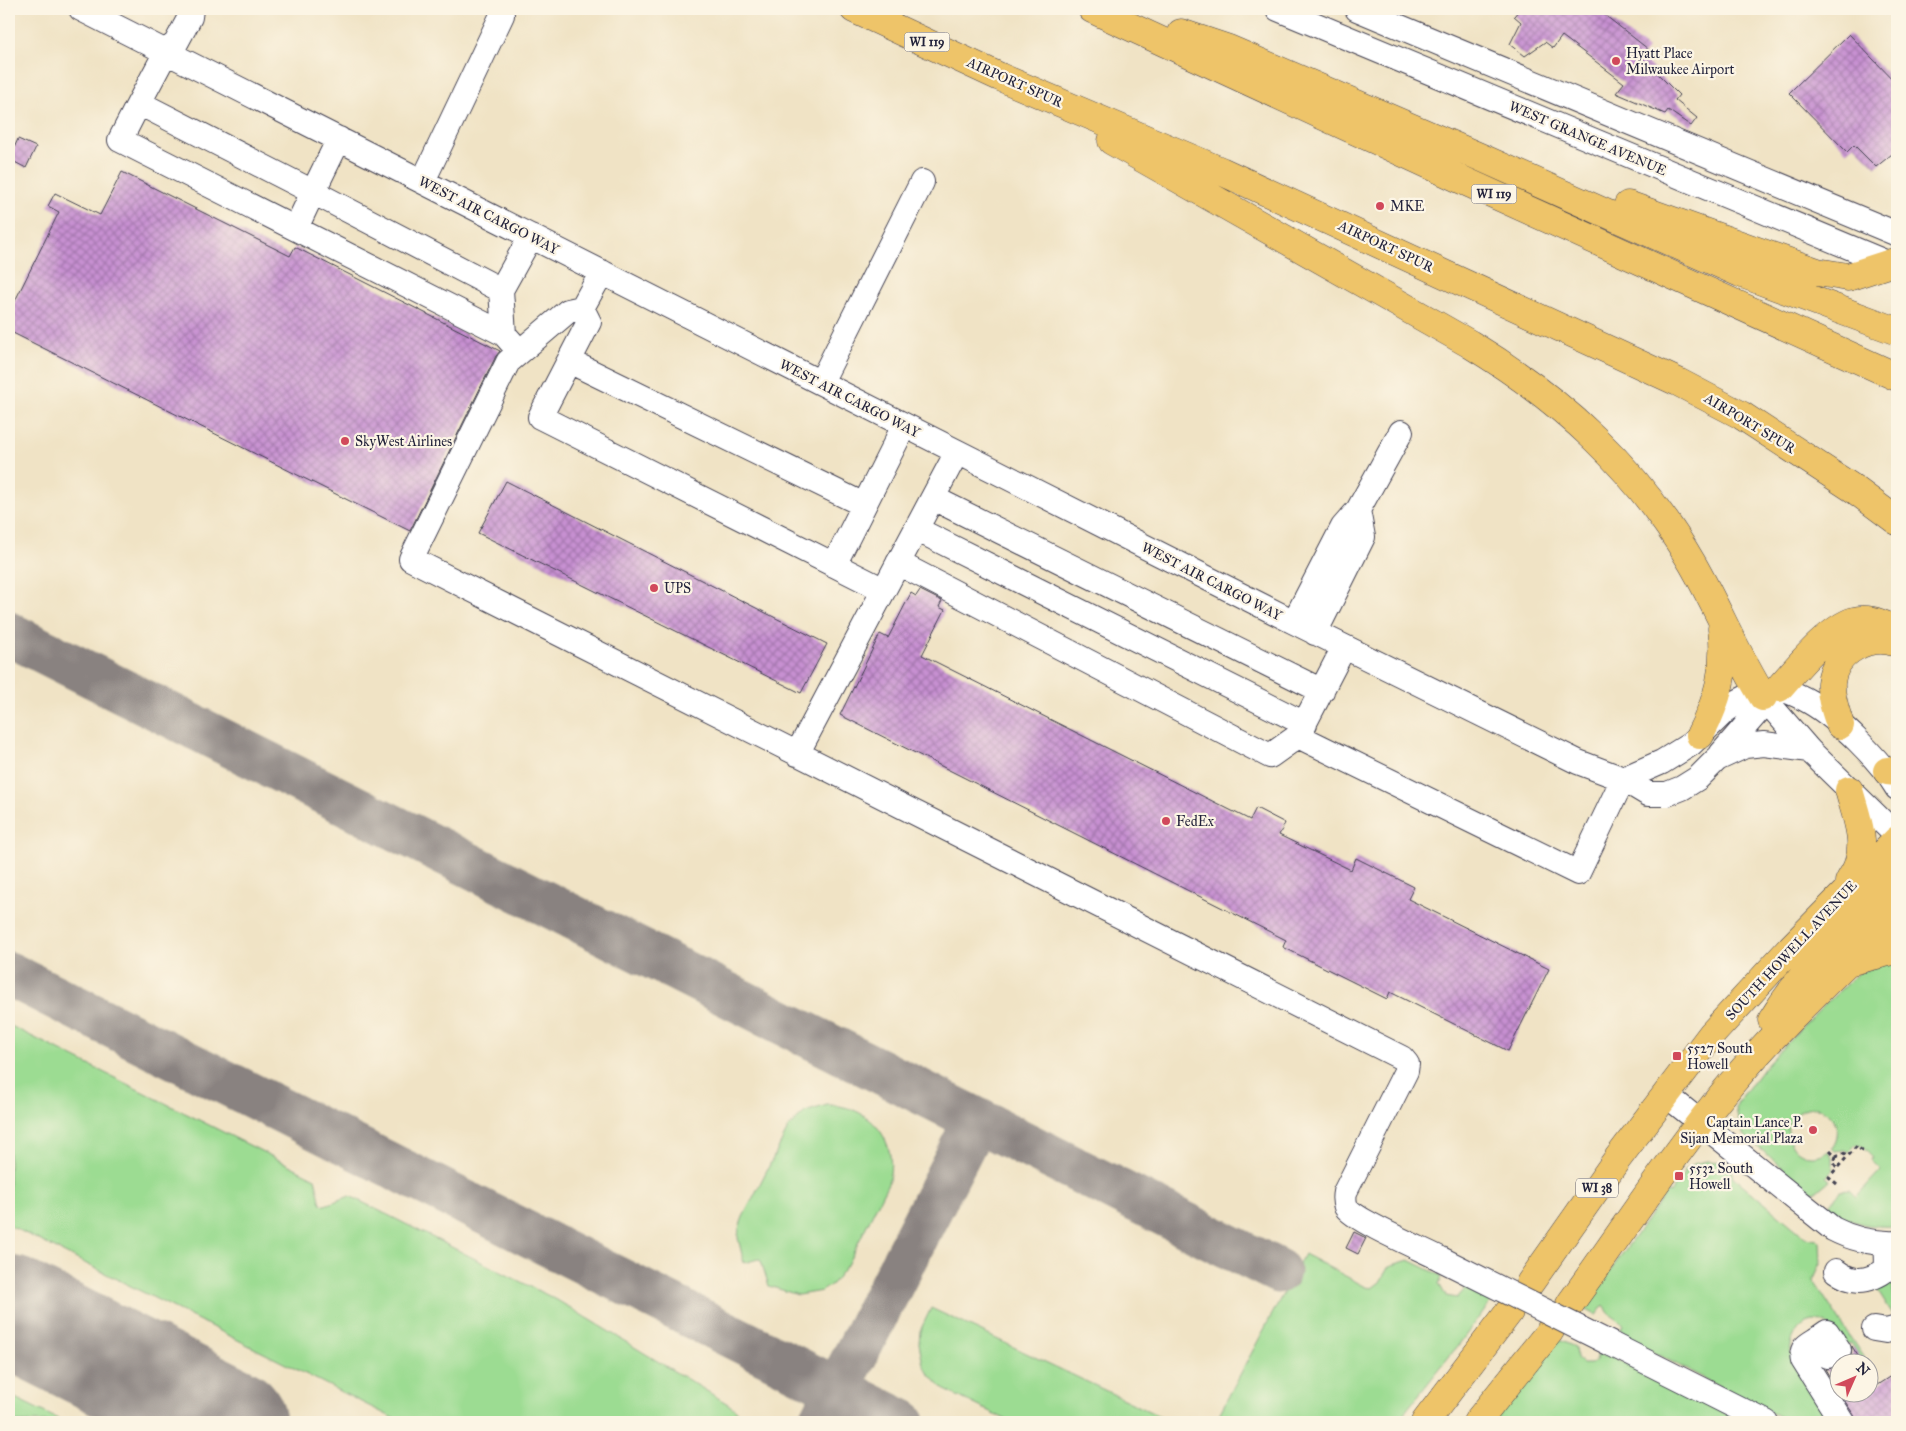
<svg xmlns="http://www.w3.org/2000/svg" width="1906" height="1431" viewBox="0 0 1906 1431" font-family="'IM FELL Great Primer',serif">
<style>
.grass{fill:#9cdc92;stroke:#5f7f66}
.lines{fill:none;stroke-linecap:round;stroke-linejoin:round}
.taxiway{stroke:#898280;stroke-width:45}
.runway{stroke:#898280;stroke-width:111}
.building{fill:url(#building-cross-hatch)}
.minor-casing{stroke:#413f50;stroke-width:26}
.major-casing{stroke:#413f50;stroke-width:29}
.highway-casing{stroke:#413f50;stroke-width:29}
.path{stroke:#413f50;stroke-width:3;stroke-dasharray:4 4;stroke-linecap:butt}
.minor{stroke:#fff;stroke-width:24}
.major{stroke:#eec469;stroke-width:28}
.highway{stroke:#eec469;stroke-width:28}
.minor-bridge-casing{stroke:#413f50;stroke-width:26;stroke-linecap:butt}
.minor-bridge{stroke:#fff;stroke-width:24}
.poi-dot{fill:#d1495b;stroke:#fcf5e5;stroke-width:2}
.labels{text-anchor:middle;stroke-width:4.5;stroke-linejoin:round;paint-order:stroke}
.shield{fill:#fcf5e5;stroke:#63616e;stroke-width:1}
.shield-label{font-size:12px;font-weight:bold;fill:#22223b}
.poi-label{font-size:14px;fill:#22223b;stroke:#fcf5e5;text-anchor:start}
.street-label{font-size:14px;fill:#22223b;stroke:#fcf5e5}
</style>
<defs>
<pattern id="building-cross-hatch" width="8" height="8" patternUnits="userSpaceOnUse" patternTransform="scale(1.25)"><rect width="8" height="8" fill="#c790d1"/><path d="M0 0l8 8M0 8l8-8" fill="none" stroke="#a175ab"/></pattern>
</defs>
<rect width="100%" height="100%" fill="#fcf5e5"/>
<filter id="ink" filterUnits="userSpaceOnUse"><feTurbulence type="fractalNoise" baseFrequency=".02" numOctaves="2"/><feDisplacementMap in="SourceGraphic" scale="10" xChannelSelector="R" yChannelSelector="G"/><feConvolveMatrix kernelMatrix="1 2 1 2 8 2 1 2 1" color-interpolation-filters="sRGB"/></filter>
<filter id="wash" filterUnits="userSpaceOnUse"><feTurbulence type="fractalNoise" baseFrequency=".0096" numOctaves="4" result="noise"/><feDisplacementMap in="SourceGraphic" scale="20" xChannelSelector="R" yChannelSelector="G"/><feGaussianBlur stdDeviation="1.12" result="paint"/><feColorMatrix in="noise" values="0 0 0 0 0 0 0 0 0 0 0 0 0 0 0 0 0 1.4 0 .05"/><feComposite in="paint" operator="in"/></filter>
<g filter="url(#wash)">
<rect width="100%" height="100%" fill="#f0e3c5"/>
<!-- grass -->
<path class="grass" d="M1897,959V1226C1869,1227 1852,1225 1829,1207L1831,1202L1841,1191L1849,1190L1856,1197L1881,1170L1871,1160L1873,1157L1861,1145L1859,1146L1856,1144L1849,1152L1844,1150L1835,1151L1832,1148C1851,1123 1815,1092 1795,1116C1789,1122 1787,1129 1789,1137C1793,1156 1813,1161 1828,1151L1832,1157V1164L1834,1169L1826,1177L1830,1180L1817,1191L1812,1192L1745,1136L1738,1120L1736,1108L1738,1102L1762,1070L1802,1027L1858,973Z
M9,1025L315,1178L321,1204L325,1205L350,1196L557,1300L728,1404L736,1410L744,1422H401L9,1225Z
M827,1105C870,1105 900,1141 888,1183L847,1265L832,1284L822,1291L798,1295L769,1286L761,1261L758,1259L744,1263L738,1238L739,1228L743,1217L789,1127L805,1112Z
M1707,1161L1722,1162L1730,1166L1733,1177L1737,1180L1805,1237L1817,1239L1820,1242L1821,1263L1813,1280L1867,1363H1863L1850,1343L1845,1345C1840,1339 1833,1329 1826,1324C1807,1313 1788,1335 1791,1353L1834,1422H1790L1621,1336L1625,1332L1619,1329L1623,1327C1620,1319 1613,1318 1608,1312C1607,1310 1606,1307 1604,1305L1596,1315L1583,1308L1667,1192L1670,1193L1684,1173L1683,1171L1693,1164Z
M1304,1254L1366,1287L1372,1288L1380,1282L1389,1266L1409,1260L1442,1276L1439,1284L1446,1296L1457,1298L1466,1288L1491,1301L1460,1343L1397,1422H1215Z
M1890,1274L1897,1313V1322L1872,1282Z
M931,1308L1172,1422H1011L943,1389L929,1374L923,1365L919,1343L920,1331Z
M1559,1340L1575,1347L1576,1358L1583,1364H1591L1596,1360L1598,1354L1603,1357L1605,1353L1743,1422H1494Z
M9,1395L64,1422H9Z"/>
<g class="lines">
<!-- taxiway -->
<path class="taxiway" d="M9,634L1278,1271
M9,974L903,1422
M821,1422L976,1120"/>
<!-- runway -->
<path class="runway" d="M9,1311L231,1422"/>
</g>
<g id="blocks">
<!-- building -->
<path class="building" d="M1520,9H1597L1648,49L1641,57L1679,95L1675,100L1697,118L1691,126L1668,110L1665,114L1616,93L1624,83L1562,36L1553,48L1545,42L1525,56L1510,44L1521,22L1514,16Z
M1849,34L1897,84V150L1876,167L1854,145L1847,152L1789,93Z
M18,139L36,147L26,168L9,159Z
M122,172L290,256L295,247L500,351L496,356L410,531L9,331V313L59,212L48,206L55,193L100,215Z
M506,481L827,644L801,693L478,533Z
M920,590L942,601L939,607L945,610L922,655L1250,820L1256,808L1285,823L1279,835L1351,870L1356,858L1414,887L1408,899L1549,969L1508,1051L1390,992L1387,999L1283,947L1286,940L840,715L880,634L888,638L911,593L916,596Z
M1354,1232L1366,1238L1358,1254L1346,1248Z
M1852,1346L1853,1348L1863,1364H1841L1847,1361L1851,1356Z
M1838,1364V1391L1825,1369L1835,1368Z
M1868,1372L1877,1385L1897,1372V1422H1856L1854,1415L1840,1394H1868Z"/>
</g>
</g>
<g filter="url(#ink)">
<use href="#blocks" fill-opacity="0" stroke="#413f50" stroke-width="1"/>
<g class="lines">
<!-- minor casing -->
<g class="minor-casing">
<path id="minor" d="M81,9L1294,622L1578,762L1623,779L1648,794H1667L1682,788L1698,778L1717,759L1745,746L1764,744L1809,750
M191,9L190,17L176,43L166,52L139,103L313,192L339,139
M1278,9L1897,267
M1357,9L1897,234
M139,103L120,140L504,334
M423,181L502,15
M296,228L313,192L501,290L504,334L512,343
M602,272L582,308L568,311L508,362L411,559L1402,1058L1407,1064L1406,1071L1345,1192C1344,1197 1344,1202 1346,1207C1355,1221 1424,1250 1441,1259
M501,290L531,236
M582,308L589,322L540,417L884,590
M569,361L864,505
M821,382L922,182
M933,498L1322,691
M916,529L1305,724
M898,563L1270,756L1298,736
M834,565L904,426
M1294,622L1343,527L1358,510L1401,432
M1315,633L1363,537L1358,510
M1344,647L1298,736L1578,873L1623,779
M1763,697L1809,750L1897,836
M797,754L957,452
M1721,754L1761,708L1763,697
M1623,779L1662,762L1691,744L1725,711L1739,701L1751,695L1763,697L1779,688C1790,692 1800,696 1810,702C1838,718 1881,761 1897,788
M1665,1094L1833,1229C1854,1240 1874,1244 1897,1243
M1836,1271C1848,1280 1859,1283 1873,1277C1878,1275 1883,1273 1886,1268C1888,1261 1886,1251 1886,1244
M1874,1329L1886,1331L1897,1328
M1817,1339C1807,1345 1800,1348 1803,1360L1842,1422
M1611,1344L1766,1422
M1828,1356L1817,1339L1827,1332L1839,1350"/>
</g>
<!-- major casing -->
<g class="major-casing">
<path id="major" d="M1887,771L1897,772
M1849,790C1855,813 1867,841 1858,864C1856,871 1852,876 1849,882
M1848,962L1897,950
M1772,1020C1806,965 1852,921 1897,875
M1530,1283L1618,1158L1712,1034L1791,948L1897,840
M1570,1304C1623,1231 1673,1154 1731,1084C1782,1023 1841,969 1897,913
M1425,1422L1509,1312
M1477,1422L1550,1331"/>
</g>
<!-- highway casing -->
<g class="highway-casing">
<path id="highway" d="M854,9L1000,77L1221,171L1678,382L1741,415L1854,489L1897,521
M1092,9L1460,179L1897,377
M1181,33L1229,49L1480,157L1740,273L1897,331
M1112,141L1470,344C1562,400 1637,468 1692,563C1717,606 1736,654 1763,697
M1628,205L1817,272L1848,277L1897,261
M1779,688C1797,668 1828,629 1854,621C1869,617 1885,624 1897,632
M1840,725C1836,712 1830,697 1831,683C1834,651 1869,633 1897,643
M1700,735C1718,700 1727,668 1722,628"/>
</g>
<!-- path -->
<path class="path" d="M1830,1150L1836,1156L1843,1153L1849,1155
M1836,1156L1834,1163L1837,1168
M1837,1184L1829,1177L1857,1146L1864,1153"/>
<!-- minor -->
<use href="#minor" class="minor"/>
<!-- major -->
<use href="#major" class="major"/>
<!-- highway -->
<use href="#highway" class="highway"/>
<!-- minor-bridge casing -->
<g class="minor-bridge-casing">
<path id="minor-bridge" d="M1441,1259L1611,1344"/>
</g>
<!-- minor-bridge -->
<use href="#minor-bridge" class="minor-bridge"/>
</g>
</g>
<!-- markers -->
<g class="poi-dot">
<circle cx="1616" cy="61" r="5"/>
<circle cx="1380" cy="206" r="5"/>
<circle cx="345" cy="441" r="5"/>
<circle cx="654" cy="588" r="5"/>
<circle cx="1166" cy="821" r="5"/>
<rect x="1672" y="1051" width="10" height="10" rx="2.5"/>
<circle cx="1813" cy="1130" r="5"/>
<rect x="1674" y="1171" width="10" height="10" rx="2.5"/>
</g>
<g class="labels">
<!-- shield labels -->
<g class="shield">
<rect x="904.5" y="32.5" width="45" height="19" rx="4"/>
<rect x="1471.5" y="184.5" width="45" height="19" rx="4"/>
<rect x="1576" y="1178.5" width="42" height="19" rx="4"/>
</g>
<g class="shield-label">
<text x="927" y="46">WI 119</text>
<text x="1494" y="198">WI 119</text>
<text x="1597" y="1192">WI 38</text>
</g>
<!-- poi labels -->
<g class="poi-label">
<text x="1626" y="58">Hyatt Place<tspan x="1626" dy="16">Milwaukee Airport</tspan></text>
<text x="1390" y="211">MKE</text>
<text x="355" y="446">SkyWest Airlines</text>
<text x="664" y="593">UPS</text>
<text x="1176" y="826">FedEx</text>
<text x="1687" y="1053">5527 South<tspan x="1687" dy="16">Howell</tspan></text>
<text x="1803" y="1127" text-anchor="end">Captain Lance P.<tspan x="1803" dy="16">Sijan Memorial Plaza</tspan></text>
<text x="1689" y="1173">5532 South<tspan x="1689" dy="16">Howell</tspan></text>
</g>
<!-- street labels -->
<g class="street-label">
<text transform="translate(1015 82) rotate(24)" y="5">AIRPORT SPUR</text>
<text transform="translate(1588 138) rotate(23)" y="5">WEST GRANGE AVENUE</text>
<text transform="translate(489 215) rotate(27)" y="5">WEST AIR CARGO WAY</text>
<text transform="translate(1386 246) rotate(25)" y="5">AIRPORT SPUR</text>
<text transform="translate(850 398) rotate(27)" y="5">WEST AIR CARGO WAY</text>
<text transform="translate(1750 423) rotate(31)" y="5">AIRPORT SPUR</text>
<text transform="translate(1212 581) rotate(27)" y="5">WEST AIR CARGO WAY</text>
<text transform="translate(1791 950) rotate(-47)" y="5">SOUTH HOWELL AVENUE</text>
</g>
</g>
<!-- margin -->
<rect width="1906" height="1431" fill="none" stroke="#fcf5e5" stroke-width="30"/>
<!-- north arrow -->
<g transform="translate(1854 1378) rotate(45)"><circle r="24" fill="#fcf5e5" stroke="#a5a1a1"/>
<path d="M0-4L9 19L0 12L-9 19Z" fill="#d1495b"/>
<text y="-8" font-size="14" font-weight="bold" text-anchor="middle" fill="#22223b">N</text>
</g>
</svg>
